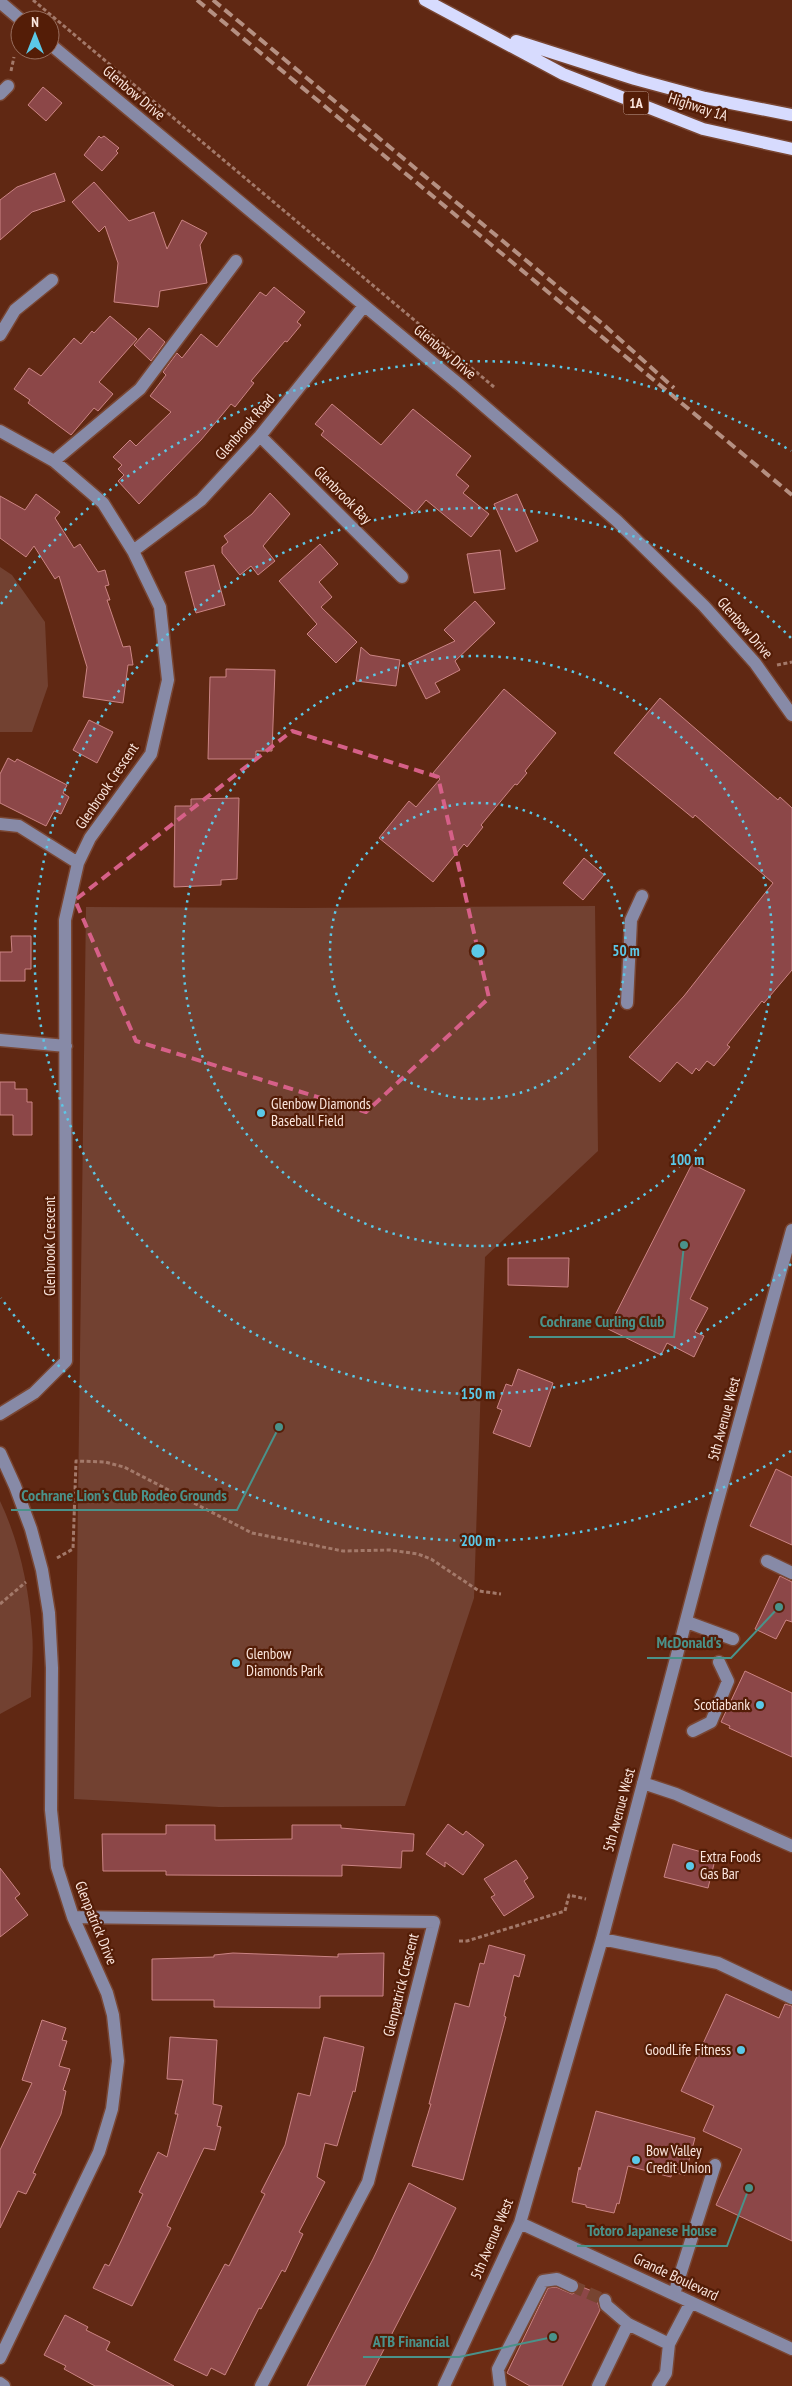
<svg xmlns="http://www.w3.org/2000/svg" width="792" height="2386" viewBox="0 0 792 2386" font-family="'PT Sans Narrow',sans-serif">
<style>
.built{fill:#6c2c14}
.green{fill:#724131}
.building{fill:#8c4748;stroke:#cb8484}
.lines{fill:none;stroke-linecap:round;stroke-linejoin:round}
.minor-tunnel{stroke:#774431;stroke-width:12;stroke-dasharray:12 6;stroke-linecap:butt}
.minor-casing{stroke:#794633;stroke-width:15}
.major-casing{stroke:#794633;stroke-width:15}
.path{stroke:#a3796a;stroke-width:3;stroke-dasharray:4 2.5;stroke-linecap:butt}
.minor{stroke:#878aa7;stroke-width:12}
.major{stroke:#d7dbfe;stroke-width:12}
.rail{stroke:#b59082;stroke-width:4;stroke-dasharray:10 5;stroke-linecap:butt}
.marked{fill:none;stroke:#d66088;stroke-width:4;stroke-dasharray:10 6;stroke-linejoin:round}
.ring{fill:none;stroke:#5bc8e7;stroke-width:2.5;stroke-dasharray:2.5 5}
.poi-dot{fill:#5bc8e7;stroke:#541d07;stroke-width:2}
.labels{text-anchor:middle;stroke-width:4.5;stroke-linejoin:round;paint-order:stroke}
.shield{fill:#541d07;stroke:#c9a99d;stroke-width:1}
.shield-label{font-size:14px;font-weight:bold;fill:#fbe5dd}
.street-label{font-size:15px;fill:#fbe5dd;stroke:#541d07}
.poi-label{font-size:15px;fill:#fbe5dd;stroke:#541d07;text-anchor:start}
.centre{fill:#5bc8e7;stroke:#541d07;stroke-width:2.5}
.ring-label{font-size:15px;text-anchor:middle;font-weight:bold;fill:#5bc8e7;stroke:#541d07;stroke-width:4.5;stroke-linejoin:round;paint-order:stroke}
.leader{fill:none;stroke:#4a928a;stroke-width:2}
.callout-dot{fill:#4a928a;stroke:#541d07;stroke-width:2}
.callout-label{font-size:16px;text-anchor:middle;font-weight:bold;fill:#4a928a;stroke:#541d07;stroke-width:4.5;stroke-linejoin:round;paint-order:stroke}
</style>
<rect width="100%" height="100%" fill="#602813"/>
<!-- built -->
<path class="built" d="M792,1233V2386H442L520,2223Z"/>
<!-- green -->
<path class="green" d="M0,567L12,575L45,622L48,686L32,732H0Z
M595,906L598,1151L485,1257L474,1598L405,1806L219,1807L74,1799L86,907L301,908Z
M0,1501C19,1541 29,1587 32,1632C34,1653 31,1676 31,1697L0,1714Z"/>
<!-- building -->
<path class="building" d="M43,87L62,103L46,121L28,105Z
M99,136L101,138L104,136L119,148L116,151L118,153L102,171L84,155Z
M55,173L65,201L32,212L0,240V200L17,187Z
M94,182L129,221L154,212L167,249L182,220L207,233L200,245L207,283L160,291L158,307L114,302L118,263L105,226L99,232L72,202Z
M274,287L305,312L297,322L301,325L287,342L285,341L251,381L254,383L235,407L231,404L201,440L139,504L118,481L124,475L118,469L122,465L113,457L130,440L136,446L171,412L150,396L166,375L163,372L177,353L182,358L201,334L217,347L260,292L266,296Z
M110,316L137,339L99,382L113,394L98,411L94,408L71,435L28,403L30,400L14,389L29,368L41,376L74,338L81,344L92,331L94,333Z
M149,328L165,342L151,361L134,345Z
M332,404L381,445L413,409L471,456L456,475L469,486L463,493L489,514L471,537L426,500L415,513L321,435L324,431L315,424Z
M270,493L290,514L263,546L275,561L258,575L251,566L240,575L222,553V547L228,542L224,536L252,514Z
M36,494L60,512L55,518L74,548L80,544L98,572L105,570L109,585L105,586L110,600H107L123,647L130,646L133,665H128L123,703L83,697L87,667L59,576L55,579L34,546L26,557L0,538V496L25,510Z
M517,494L538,541L516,552L494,504Z
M320,544L338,564L319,582L332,597L321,607L357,642L336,663L307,634L317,624L279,581Z
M500,550L505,589L474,593L467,554Z
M214,565L225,605L196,613L185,572Z
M475,601L495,623L455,661L460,670L435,683L440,692L426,699L408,663L455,641L444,630Z
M361,647L370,655L400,660L396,686L356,681Z
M226,669L275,670L272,751H256V759H208L210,677H226Z
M504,689L556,733L525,771L527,773L517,785L515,784L481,825L483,827L467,847L464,844L433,882L379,838L409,801L416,807L440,779L433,773Z
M660,698L778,800L780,797L792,808V970L764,1003L762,1001L727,1045L730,1047L714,1066L707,1061L699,1071L696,1068L692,1074L677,1062L660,1082L629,1057L684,996L773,883L695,815L693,818L614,753Z
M89,720L113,732L97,763L73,750Z
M8,758L15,762L17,759L67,785L63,793L69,797L61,814L54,811L46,826L0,803V774Z
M239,798L237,879L221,880V885L174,887L175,806H191V799Z
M584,858L604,875L583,900L563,883Z
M11,936H31V969H25V981H0V952H12Z
M0,1082H15V1089H27V1102H32V1135H13V1115H0Z
M692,1164L745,1190L690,1299L708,1308L695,1332L704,1336L694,1357L667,1343L661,1355L608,1329Z
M508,1258H569L568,1287L508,1285Z
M518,1369L553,1383L530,1447L493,1433L502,1410L497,1408L506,1384L512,1386Z
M776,1469L792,1477V1545L750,1526Z
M780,1576L792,1582V1622L786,1620L776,1639L755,1629Z
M745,1671L792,1693V1757L729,1728L730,1726L721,1722Z
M448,1824L463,1835L466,1831L484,1845L463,1875L445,1862V1867L426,1854Z
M166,1825H215V1840L292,1839V1825H341V1828L414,1834L413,1851H402L401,1868L342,1865V1876L166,1875V1871H103L102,1834H166Z
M673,1844L716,1856L708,1888L664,1877Z
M516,1860L528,1878L524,1881L534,1897L504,1916L491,1897L495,1895L484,1879Z
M0,1868L20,1894L15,1898L28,1915L0,1937Z
M489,1945L525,1955L519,1977L514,1975L504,2016L506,2017L463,2180L412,2166L431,2104H429L455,2003L469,2007L480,1963L484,1964Z
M233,1953L338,1957V1954L384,1953L383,1996H320V2008L214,2007V2000H152V1959L214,1957V1955Z
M726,1994L779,2018L785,2004L792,2006V2241L716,2205L742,2149L703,2131L714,2106L681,2091Z
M42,2020L66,2028L62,2040L67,2041L59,2066L70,2069L63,2090L66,2091L61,2114L33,2173L36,2174L26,2194L18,2191L0,2228V2150L32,2083L22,2080Z
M170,2037L217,2040L213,2104L222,2106L217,2126L221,2127L215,2150L204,2148L167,2226L171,2228L132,2306L93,2288L105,2264L109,2266L122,2239L143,2194L139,2192L158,2152L167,2157L178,2114H175L183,2080L167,2079Z
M324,2037L364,2047L355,2092L353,2091L337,2146L325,2143L317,2177L325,2182L299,2232L303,2234L285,2272L282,2270L261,2309L259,2308L225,2375L211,2368L207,2376L174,2360L225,2264L229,2266L265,2194L261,2192L285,2145L298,2093L310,2096Z
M596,2111L695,2138L685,2175L672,2172L671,2177L628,2166L619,2204L617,2203L614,2213L586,2207V2205L572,2202L579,2167L580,2170Z
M409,2183L456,2208L429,2262L365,2386H307L373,2259Z
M580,2286L599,2294L597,2301L600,2310L562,2386H530L507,2373L548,2288L556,2287L572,2294L577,2292Z
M65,2315L88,2327L86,2330L110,2342L106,2350L174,2386H95L64,2369L66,2366L44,2355Z"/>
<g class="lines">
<!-- minor-tunnel -->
<path class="minor-tunnel" d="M572,2286L605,2300"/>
<!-- minor casing -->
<g class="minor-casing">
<path id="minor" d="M0,2L21,20
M50,44L461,386L617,521L704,606L755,663L792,715
M0,94L8,86
M0,335L15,310L52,280
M0,431L54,461L103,503L133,551L160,607L168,680L151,754L90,838L78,863L65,920L66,1361L34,1393L0,1414
M260,436L402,577
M54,461L140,389L236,261
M133,551L201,500L260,436L364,306
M0,824L19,826L78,863
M627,1003L631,920L642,896
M0,1040L66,1046
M0,1453L15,1486L31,1529L42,1570L49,1613L52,1668L51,1810L57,1867L73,1917L107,1993L113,2015L118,2061L112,2109L99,2152L0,2358
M767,1561L792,1573
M687,1622L733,1639
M693,1731L711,1722L728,1681L719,1662
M643,1783L676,1794L792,1846
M73,1917L434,1922L368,2182L261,2386
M602,1939L718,1963L792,1998
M520,2223L792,2349
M674,2294L715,2165
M605,2300L606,2305L628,2324
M0,2383L4,2386
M444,2386L520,2223L602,1939L712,1522L792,1230
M500,2386L498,2369L543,2281L557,2279L572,2286
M598,2386L628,2324L669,2344
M658,2386L666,2373L669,2344L691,2302"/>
</g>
<!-- major casing -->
<g class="major-casing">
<path id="major" d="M425,0L563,74L703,129L792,149
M516,41L635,79L705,98L792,115"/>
</g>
<!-- path -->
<path class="path" d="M33,0L494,387
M11,71L14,57
M777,665L792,662
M57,1558L73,1549L76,1461L105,1462L124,1467L252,1533L343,1551L390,1550L418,1554L431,1559L479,1591L501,1594
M0,1604L26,1582
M459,1941H467L565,1911L569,1895L586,1899"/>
<!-- minor -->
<use href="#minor" class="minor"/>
<!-- major -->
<use href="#major" class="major"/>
<!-- rail -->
<path class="rail" d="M197,0L792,495
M213,0L605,326L674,388"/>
</g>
<!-- marked area -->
<path class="marked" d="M292,731L438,777L489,998L366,1112L136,1041L75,900Z"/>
<!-- distance rings -->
<g class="ring">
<circle cx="478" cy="951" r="148"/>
<circle cx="478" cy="951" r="295"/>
<path d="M791 1264A443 443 0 1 1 791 638"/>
<path d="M791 1451A590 590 0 0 1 1 1298M1 604A590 590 0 0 1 791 451"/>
</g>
<!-- markers -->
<g class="poi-dot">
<circle cx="261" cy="1113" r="5"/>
<circle cx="236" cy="1663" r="5"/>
<circle cx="760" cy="1705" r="5"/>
<circle cx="690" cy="1866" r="5"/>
<circle cx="741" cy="2050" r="5"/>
<circle cx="636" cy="2160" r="5"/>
</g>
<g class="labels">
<!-- shield labels -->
<rect class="shield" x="623.5" y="91.5" width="25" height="23" rx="4"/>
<g class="shield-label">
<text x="636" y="108">1A</text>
</g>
<!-- street labels -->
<g class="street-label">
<text transform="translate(134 93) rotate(40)" y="5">Glenbow Drive</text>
<text transform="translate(698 107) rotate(18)" y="5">Highway 1A</text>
<text transform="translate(445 352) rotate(40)" y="5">Glenbow Drive</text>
<text transform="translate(245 427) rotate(-49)" y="5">Glenbrook Road</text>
<text transform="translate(343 495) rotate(45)" y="5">Glenbrook Bay</text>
<text transform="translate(745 628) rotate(49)" y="5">Glenbow Drive</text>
<text transform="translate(107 786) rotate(-56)" y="5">Glenbrook Crescent</text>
<text transform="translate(50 1246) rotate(-90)" y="5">Glenbrook Crescent</text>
<text transform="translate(724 1419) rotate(-75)" y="5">5th Avenue West</text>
<text transform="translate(619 1810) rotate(-75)" y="5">5th Avenue West</text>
<text transform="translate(96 1923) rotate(68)" y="5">Glenpatrick Drive</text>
<text transform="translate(401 1985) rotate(-76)" y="5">Glenpatrick Crescent</text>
<text transform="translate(492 2239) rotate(-67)" y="5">5th Avenue West</text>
<text transform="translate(676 2277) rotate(25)" y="5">Grande Boulevard</text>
</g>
<!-- poi labels -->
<g class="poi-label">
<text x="271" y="1109">Glenbow Diamonds<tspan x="271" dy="17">Baseball Field</tspan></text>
<text x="246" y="1659">Glenbow<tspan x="246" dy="17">Diamonds Park</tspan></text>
<text x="750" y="1710" text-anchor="end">Scotiabank</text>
<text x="700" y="1862">Extra Foods<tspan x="700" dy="17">Gas Bar</tspan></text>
<text x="731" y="2055" text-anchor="end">GoodLife Fitness</text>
<text x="646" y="2156">Bow Valley<tspan x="646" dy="17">Credit Union</tspan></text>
</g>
</g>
<circle cx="478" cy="951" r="8" class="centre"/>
<g class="ring-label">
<text x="626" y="956">50 m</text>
<text x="687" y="1165">100 m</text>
<text x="478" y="1399">150 m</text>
<text x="478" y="1546">200 m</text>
</g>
<!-- callouts -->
<path class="leader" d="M684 1245L674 1337H529M279 1427L237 1510H11M779 1607L731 1658H647M749 2188L727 2246H577M553 2337L459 2357H363"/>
<g class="callout-dot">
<circle cx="684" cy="1245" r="5"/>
<circle cx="279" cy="1427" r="5"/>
<circle cx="779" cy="1607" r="5"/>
<circle cx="749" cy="2188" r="5"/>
<circle cx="553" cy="2337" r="5"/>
</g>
<g class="callout-label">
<text x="602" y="1327">Cochrane Curling Club</text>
<text x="124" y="1501">Cochrane Lion's Club Rodeo Grounds</text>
<text x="689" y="1648">McDonald's</text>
<text x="652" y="2236">Totoro Japanese House</text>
<text x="411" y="2347">ATB Financial</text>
</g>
<!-- north arrow -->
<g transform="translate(35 35)"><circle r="24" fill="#541d07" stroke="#976d5d"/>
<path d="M0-4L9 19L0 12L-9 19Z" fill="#5bc8e7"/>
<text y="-8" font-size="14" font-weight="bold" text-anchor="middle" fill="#fbe5dd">N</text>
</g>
</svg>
